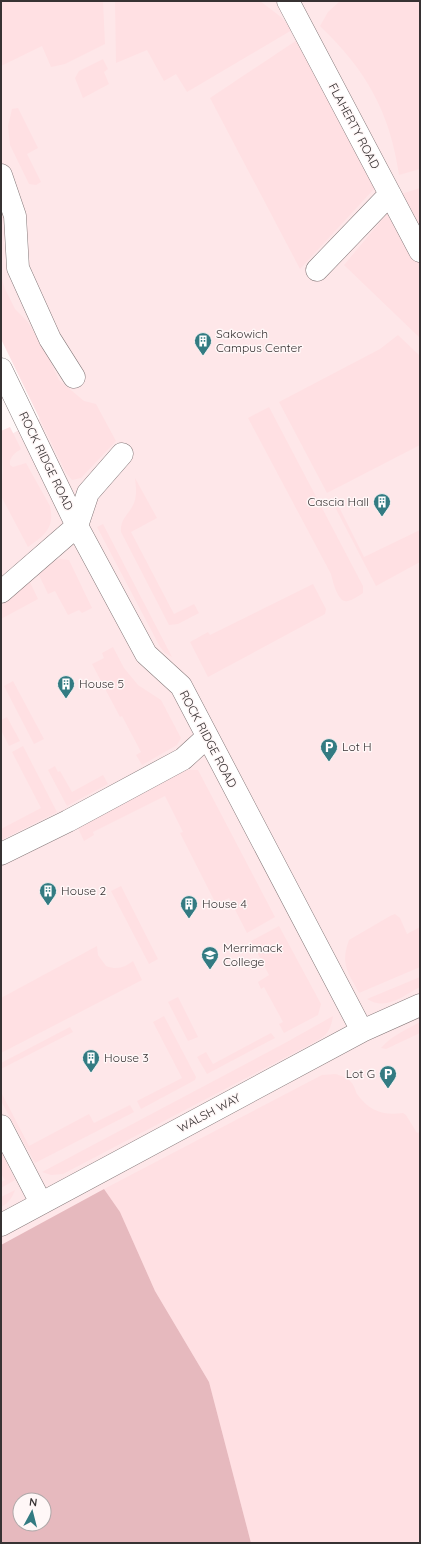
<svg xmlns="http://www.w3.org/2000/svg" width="421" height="1544" viewBox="0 0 421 1544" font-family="Quicksand,sans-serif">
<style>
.built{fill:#fee7e9;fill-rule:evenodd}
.green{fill:#ffe0e3}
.forest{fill:#e6b9be;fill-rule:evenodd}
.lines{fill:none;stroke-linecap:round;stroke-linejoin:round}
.minor-casing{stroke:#85797a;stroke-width:23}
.minor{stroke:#fff;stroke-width:22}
.labels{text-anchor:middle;stroke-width:3;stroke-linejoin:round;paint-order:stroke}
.street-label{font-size:12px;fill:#373233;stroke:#fff7f7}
.poi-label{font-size:12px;fill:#373233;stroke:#fff7f7;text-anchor:start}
</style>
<rect width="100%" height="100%" fill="#fff7f7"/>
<!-- built -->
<path class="built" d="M1,1H420V1543H1V440L51,412L1,312ZM20,1500H44V1524H20Z"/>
<!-- green -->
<path class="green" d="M1,1H103L105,44L65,64L51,67L42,46L1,66Z
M115,1H260L281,17L292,30L187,92L176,74L164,81L147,50L116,63Z
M340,1H420V169L399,175C390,112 366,70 320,26L328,12Z
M297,40L376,182L374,189L300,269L210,98Z
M103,59L108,69L104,72L109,84L83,98L75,78L79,71Z
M18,108L38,148L27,154L41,182L36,185L29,184L10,145L8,126L12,109Z
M420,188V238L398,195Z
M391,209L420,263V338L344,265Z
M1,276L5,289L15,309L27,321L45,350L59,380L84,401L96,404L116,441L81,478L72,480L66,473L1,339Z
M398,335L420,356V445L327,493L279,402L380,349Z
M269,407L363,586V593C358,596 353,600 348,601C338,604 333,582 331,574L248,418Z
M10,427L21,449C15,453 9,457 10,465L13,467L26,463L50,506C55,529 44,535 28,547L1,496L3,470L1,431Z
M135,478L157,518L131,532L174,614L194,604L199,613L178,624L169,625L121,532C120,518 129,515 134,503C137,495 136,487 135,478Z
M338,505L364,557L420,530V562L376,586L335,507Z
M103,524L172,657L165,653L160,647L97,527Z
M60,559L69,560L92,608L82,613L79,610L68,615L55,591L48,594L38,573L53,561Z
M29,580L38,599L1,619V606Z
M313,584L326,609L325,614L208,677L190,642L208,632L210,635Z
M113,647L124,668L138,685L161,700L181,738L177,745L142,765L136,755L141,752L122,716L120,717L92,664L104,658L102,653Z
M13,681L44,739L34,744L4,686Z
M7,717L20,741L9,746L1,730V720Z
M23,746L57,812L1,840V829L41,808L12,752Z
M55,766L58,772L60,771L72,792L103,775L108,784L67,806L48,770Z
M186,770H198L275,917L247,933L229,898L216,904L180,833L183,832L165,796L93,832L94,835L84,841L77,826Z
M121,886L158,959L149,964L111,891Z
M395,914L400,918L407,934L420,927V967L359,993C348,972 340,965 349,940L390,916Z
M279,926L321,1004L318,1015L284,1033L279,1024L283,1022L264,987L261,989L258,982L269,975L251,941Z
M97,946L98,955L106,966C117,970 124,968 133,961L142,980L1,1053V998Z
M420,977V987C403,996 386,1011 367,999Z
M178,997L198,1037L188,1041L168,1002Z
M164,1016L196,1077L195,1080L141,1109L137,1101L182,1078L153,1022Z
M333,1016C330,1035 324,1037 309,1045L63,1174L51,1175L42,1172L285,1043Z
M420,1022V1033L386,1049L381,1048C391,1036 406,1030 420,1022Z
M70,1027L73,1032L1,1069V1063Z
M271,1033L275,1038L207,1074L197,1057L206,1052L213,1064Z
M336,1074C341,1076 347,1077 350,1081C354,1084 355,1090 357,1094C369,1111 384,1116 403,1113L406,1115L417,1133L420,1132V1543H251L209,1382L155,1291L120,1212L104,1189L322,1075Z
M1,1092L29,1146L89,1114L94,1123L130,1105L134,1112L35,1163L1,1101Z
M1,1150L15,1180L1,1188V1182L5,1180L1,1174Z
M15,1190C12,1198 9,1203 1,1207V1197Z"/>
<!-- forest -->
<path class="forest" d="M104,1189L120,1212L155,1291L209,1382L251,1543H1V1245ZM20,1500H44V1524H20Z"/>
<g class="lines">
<!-- minor casing -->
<g class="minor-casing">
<path id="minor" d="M288,1L420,251
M1,175L15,216L18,268L50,339L74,377
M317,270L390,194
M1,369L77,526L146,654L181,686L362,1031
M1,592L77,526L88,493L122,454
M1,854L68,821L183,759L207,737
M1,1126L41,1203
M1,1225L362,1031L420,1005"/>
</g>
<!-- minor -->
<use href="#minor" class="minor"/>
</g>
<!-- icons -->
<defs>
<g id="building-pin" transform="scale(0.9)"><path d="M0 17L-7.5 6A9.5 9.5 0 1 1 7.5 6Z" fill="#337b82" stroke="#fff7f7"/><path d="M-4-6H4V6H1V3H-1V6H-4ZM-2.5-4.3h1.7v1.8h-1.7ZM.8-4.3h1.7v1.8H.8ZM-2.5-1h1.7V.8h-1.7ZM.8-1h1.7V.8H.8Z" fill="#fff"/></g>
<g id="parking-pin" transform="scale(0.9)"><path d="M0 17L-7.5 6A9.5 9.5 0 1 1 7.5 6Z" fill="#337b82" stroke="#fff7f7"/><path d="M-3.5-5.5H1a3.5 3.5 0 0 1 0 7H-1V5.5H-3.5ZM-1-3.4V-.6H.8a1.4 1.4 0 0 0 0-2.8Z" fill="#fff"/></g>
<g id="university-pin" transform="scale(0.9)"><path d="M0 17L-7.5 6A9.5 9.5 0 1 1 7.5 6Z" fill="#337b82" stroke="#fff7f7"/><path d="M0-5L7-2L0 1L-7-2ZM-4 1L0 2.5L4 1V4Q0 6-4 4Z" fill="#fff"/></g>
</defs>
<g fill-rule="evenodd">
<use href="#building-pin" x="203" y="341"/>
<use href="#building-pin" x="382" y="502"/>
<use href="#building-pin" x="66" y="684"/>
<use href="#parking-pin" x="329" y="747"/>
<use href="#building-pin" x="48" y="891"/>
<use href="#building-pin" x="189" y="904"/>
<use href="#university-pin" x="210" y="955"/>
<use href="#building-pin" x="91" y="1058"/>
<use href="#parking-pin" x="388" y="1074"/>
</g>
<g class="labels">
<!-- street labels -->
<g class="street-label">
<text transform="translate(354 126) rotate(62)" y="4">FLAHERTY ROAD</text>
<text transform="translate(46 461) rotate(64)" y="4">ROCK RIDGE ROAD</text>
<text transform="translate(208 739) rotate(62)" y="4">ROCK RIDGE ROAD</text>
<text transform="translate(209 1113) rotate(-28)" y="4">WALSH WAY</text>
</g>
<!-- poi labels -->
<g class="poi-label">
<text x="216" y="338">Sakowich<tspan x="216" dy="14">Campus Center</tspan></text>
<text x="369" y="506" text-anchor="end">Cascia Hall</text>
<text x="79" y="688">House 5</text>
<text x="342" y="751">Lot H</text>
<text x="61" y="895">House 2</text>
<text x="202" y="908">House 4</text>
<text x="223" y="952">Merrimack<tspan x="223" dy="14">College</tspan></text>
<text x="104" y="1062">House 3</text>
<text x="375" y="1078" text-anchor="end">Lot G</text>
</g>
</g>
<!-- border -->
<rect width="421" height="1544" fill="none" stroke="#373233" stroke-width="4"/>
<!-- north arrow -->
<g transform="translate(32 1512) rotate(7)"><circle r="19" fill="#fff7f7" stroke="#afa8a9"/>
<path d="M0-3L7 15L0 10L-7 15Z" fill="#337b82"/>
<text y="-6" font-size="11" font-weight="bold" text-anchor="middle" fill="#373233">N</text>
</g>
</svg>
